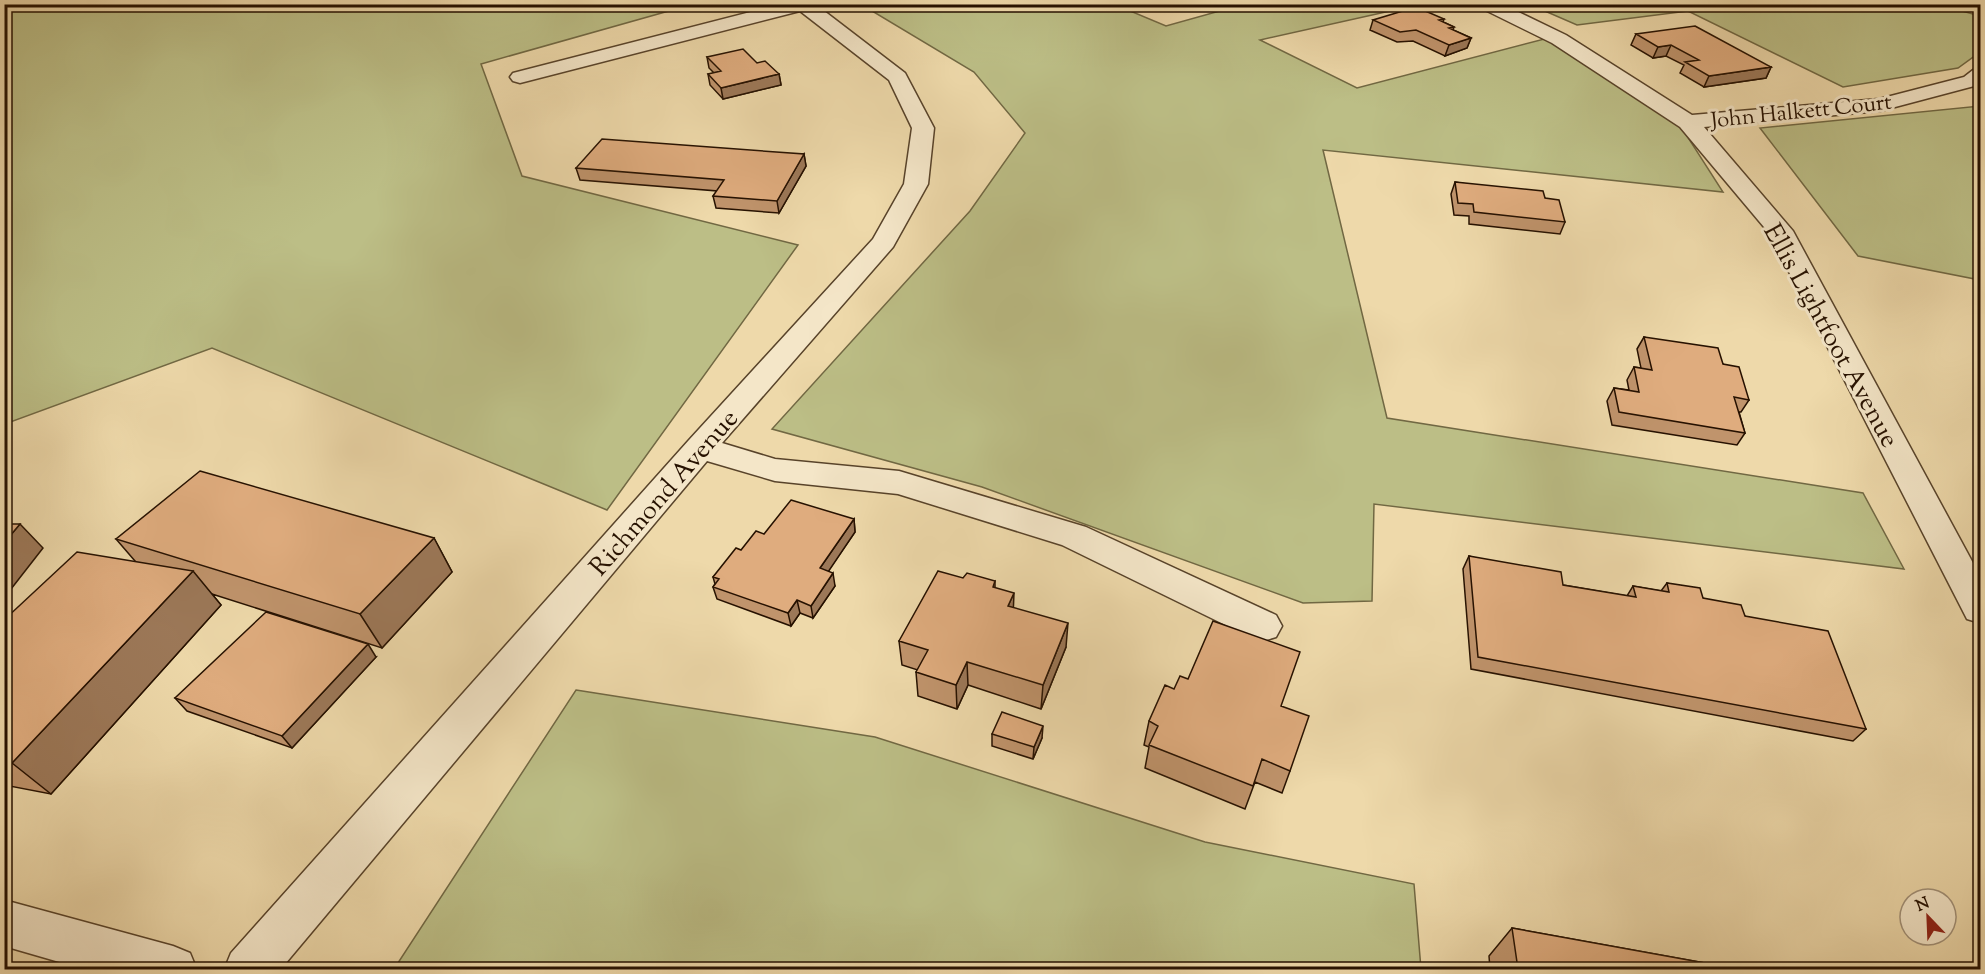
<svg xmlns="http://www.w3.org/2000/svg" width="1985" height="974" viewBox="0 0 1985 974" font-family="'Sorts Mill Goudy',serif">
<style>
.green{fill:#bcbe86;stroke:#716843;stroke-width:1.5}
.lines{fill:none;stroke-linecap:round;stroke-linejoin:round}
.street-casing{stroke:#58432a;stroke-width:3}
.street{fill:#f4e6c8;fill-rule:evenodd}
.wall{fill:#c0946c;stroke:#261100;stroke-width:1.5}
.shaded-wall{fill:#9c7858;stroke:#261100;stroke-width:1.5}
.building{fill:#dfac7e;stroke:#261100;stroke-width:1.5}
.labels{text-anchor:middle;stroke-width:6;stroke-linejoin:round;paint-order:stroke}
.far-street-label{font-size:22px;fill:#261100;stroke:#f4e6c8}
.street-label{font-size:26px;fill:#261100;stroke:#f4e6c8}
</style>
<rect width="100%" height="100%" fill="#eed9aa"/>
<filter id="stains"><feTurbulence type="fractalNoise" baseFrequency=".00333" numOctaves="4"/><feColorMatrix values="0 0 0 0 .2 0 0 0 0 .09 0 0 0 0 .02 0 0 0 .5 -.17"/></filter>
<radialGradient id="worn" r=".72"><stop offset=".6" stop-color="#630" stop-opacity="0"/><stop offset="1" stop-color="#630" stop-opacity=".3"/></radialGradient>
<!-- green -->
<path class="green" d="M5,4L690,5L481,64L522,176L798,245L607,510L212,348L5,424Z
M862,5H1116L1166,26L1241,5H1417L1260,40L1357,88L1552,37L1664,100L1723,192L1323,150L1387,418L1863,493L1904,569L1374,504L1372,601L1303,603L982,487L772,429L970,211L1025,133L974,72Z
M1531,5H1941L1980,16V52L1958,68L1843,87L1688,11L1577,25Z
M1980,106V280L1858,256L1760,128Z
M576,690L875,737L1205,842L1414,884L1421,969H394Z"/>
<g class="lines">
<!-- street casing -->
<g class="street-casing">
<path id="street" d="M782,4H815L905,73L934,128L928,184L893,247L722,443L775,459L899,471L1086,527L1276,615L1282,626L1276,637L1263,641L1250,637L1062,545L898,494L775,481L707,461L280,970H224L231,953L689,440L873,239L904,184L912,128L889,80L800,11L520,83L513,81L510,77L513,73Z
M1478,4H1502L1566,35L1692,115L1879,99L1964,77L1973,70L1980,68V84L1978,85L1880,111L1704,127L1793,231L1980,576V623L1967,619L1769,233L1680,127L1552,43L1481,8Z
M1962,4H1980V12L1965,8Z
M4,900L173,946L190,953L197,970H87L4,946Z"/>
</g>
<!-- street -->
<use href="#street" class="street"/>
</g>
<!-- wall -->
<path class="wall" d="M1444,19L1443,22L1454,27L1453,30L1471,38L1467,48L1445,56L1413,41L1397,42L1370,30L1373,20Z
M1636,34L1771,67L1766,78L1704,87L1680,73L1684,65L1666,56L1653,58L1631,45Z
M707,57L757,63L779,74L781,85L723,99L710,85L708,74L714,73L709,68Z
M804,154L806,166L779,213L716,208L713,196L717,191L580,180L576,168Z
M1455,182L1545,198L1565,222L1560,234L1469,224V216L1454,215L1451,194Z
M1644,337L1723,364L1749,400L1741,412H1739L1745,433L1737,445L1612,425L1607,401L1614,388L1629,390L1627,380L1634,367L1641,368L1637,349Z
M854,519L855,532L828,571L835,586L813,618L800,613L791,626L717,599L713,587L715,584L713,577L764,534Z
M434,538L452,572L382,648L212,594L221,605L51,794L4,785V620L135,561L116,539Z
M1469,556L1563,585L1627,596L1633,586L1661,591L1667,583L1745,616L1866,729L1853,741L1471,669L1463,569Z
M995,581V588L1013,608L1066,647L1041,709L968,685L957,709L918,696L916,672L918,670L902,665L899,641Z
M376,657L292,748L187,711L175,698Z
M1188,679L1281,706L1290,771L1282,793L1255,782L1245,809L1145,768L1149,747L1144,745L1149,721L1174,689Z
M992,734L1042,738L1033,759L992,746Z
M1512,928L1738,969H1490L1489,956Z"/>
<!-- shaded-wall -->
<path class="shaded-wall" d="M1471,38L1467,48L1445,56L1449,45Z
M1671,45L1666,56L1653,58L1658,47Z
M1771,67L1766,78L1704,87L1709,76Z
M779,74L781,85L723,99L721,88Z
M804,154L806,166L779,213L777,201Z
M854,519L855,532L822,581L820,568Z
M20,524L43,548L4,598V543Z
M434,538L452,572L382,648L360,614Z
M193,571L221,605L51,794L12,763Z
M833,573L835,586L813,618L811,606Z
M1014,593L1013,618L1008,606Z
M797,600L800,613L791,626L788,613Z
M1068,623L1066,647L1041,709L1043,685Z
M368,644L376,657L292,748L282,736Z
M967,662L968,685L957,709L956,685Z
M1043,726L1042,738L1033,759L1034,747Z"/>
<!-- building -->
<path class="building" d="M1416,7L1444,19L1439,20L1454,27L1449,28L1471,38L1449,45L1416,30L1400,32L1373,20Z
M1695,26L1771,67L1709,76L1685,62L1699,60L1671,45L1658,47L1636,34Z
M743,49L757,63L765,61L779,74L721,88L708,74L721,71L707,57Z
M602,139L804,154L777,201L713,196L724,180L576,168Z
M1455,182L1543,191L1545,198L1559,200L1565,222L1474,212L1473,204L1458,203Z
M1644,337L1718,348L1723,364L1739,367L1749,400L1734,397L1745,433L1619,412L1614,388L1639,392L1634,367L1652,370Z
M200,471L434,538L360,614L116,539Z
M791,500L854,519L820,568L833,573L811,606L797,600L788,613L713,587L719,579L713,577L736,548L741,550L756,531L764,534Z
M4,524H20L4,543Z
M77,552L193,571L12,763L4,761V620Z
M1469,556L1561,572L1563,585L1636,597L1633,586L1669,592L1667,583L1700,588L1703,598L1741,605L1745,616L1828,631L1866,729L1478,657Z
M938,571L963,578L967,573L995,581L993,587L1014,593L1008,606L1068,623L1043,685L967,662L956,685L916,672L928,650L899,641Z
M266,612L368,644L282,736L175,698Z
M1213,621L1300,652L1281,706L1309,716L1290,771L1262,759L1253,786L1149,745L1158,726L1149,721L1165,685L1174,689L1180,676L1188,679Z
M1002,712L1043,726L1034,747L992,734Z
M1512,928L1738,969H1518Z"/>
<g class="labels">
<!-- far-street labels -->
<g class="far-street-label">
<text transform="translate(1801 110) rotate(-6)" y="8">John Halkett Court</text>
</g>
<!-- street labels -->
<g class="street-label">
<text transform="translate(1832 335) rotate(61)" y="9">Ellis Lightfoot Avenue</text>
<text transform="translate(663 492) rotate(-49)" y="9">Richmond Avenue</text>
</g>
</g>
<!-- margin -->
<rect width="1985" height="974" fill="none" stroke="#eed9aa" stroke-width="24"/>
<rect x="6" y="6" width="1973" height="962" fill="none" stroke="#261100" stroke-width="3"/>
<rect x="12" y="12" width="1961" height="950" fill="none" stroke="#261100" stroke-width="1.5"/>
<!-- north arrow -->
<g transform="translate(1928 917) rotate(337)"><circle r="28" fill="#f4e6c8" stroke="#a29178" stroke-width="1.5"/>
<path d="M0-4.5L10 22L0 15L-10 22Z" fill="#8f2418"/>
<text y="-9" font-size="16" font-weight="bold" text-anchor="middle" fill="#261100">N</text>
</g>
<rect width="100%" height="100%" filter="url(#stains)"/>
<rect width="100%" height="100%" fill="url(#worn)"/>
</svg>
